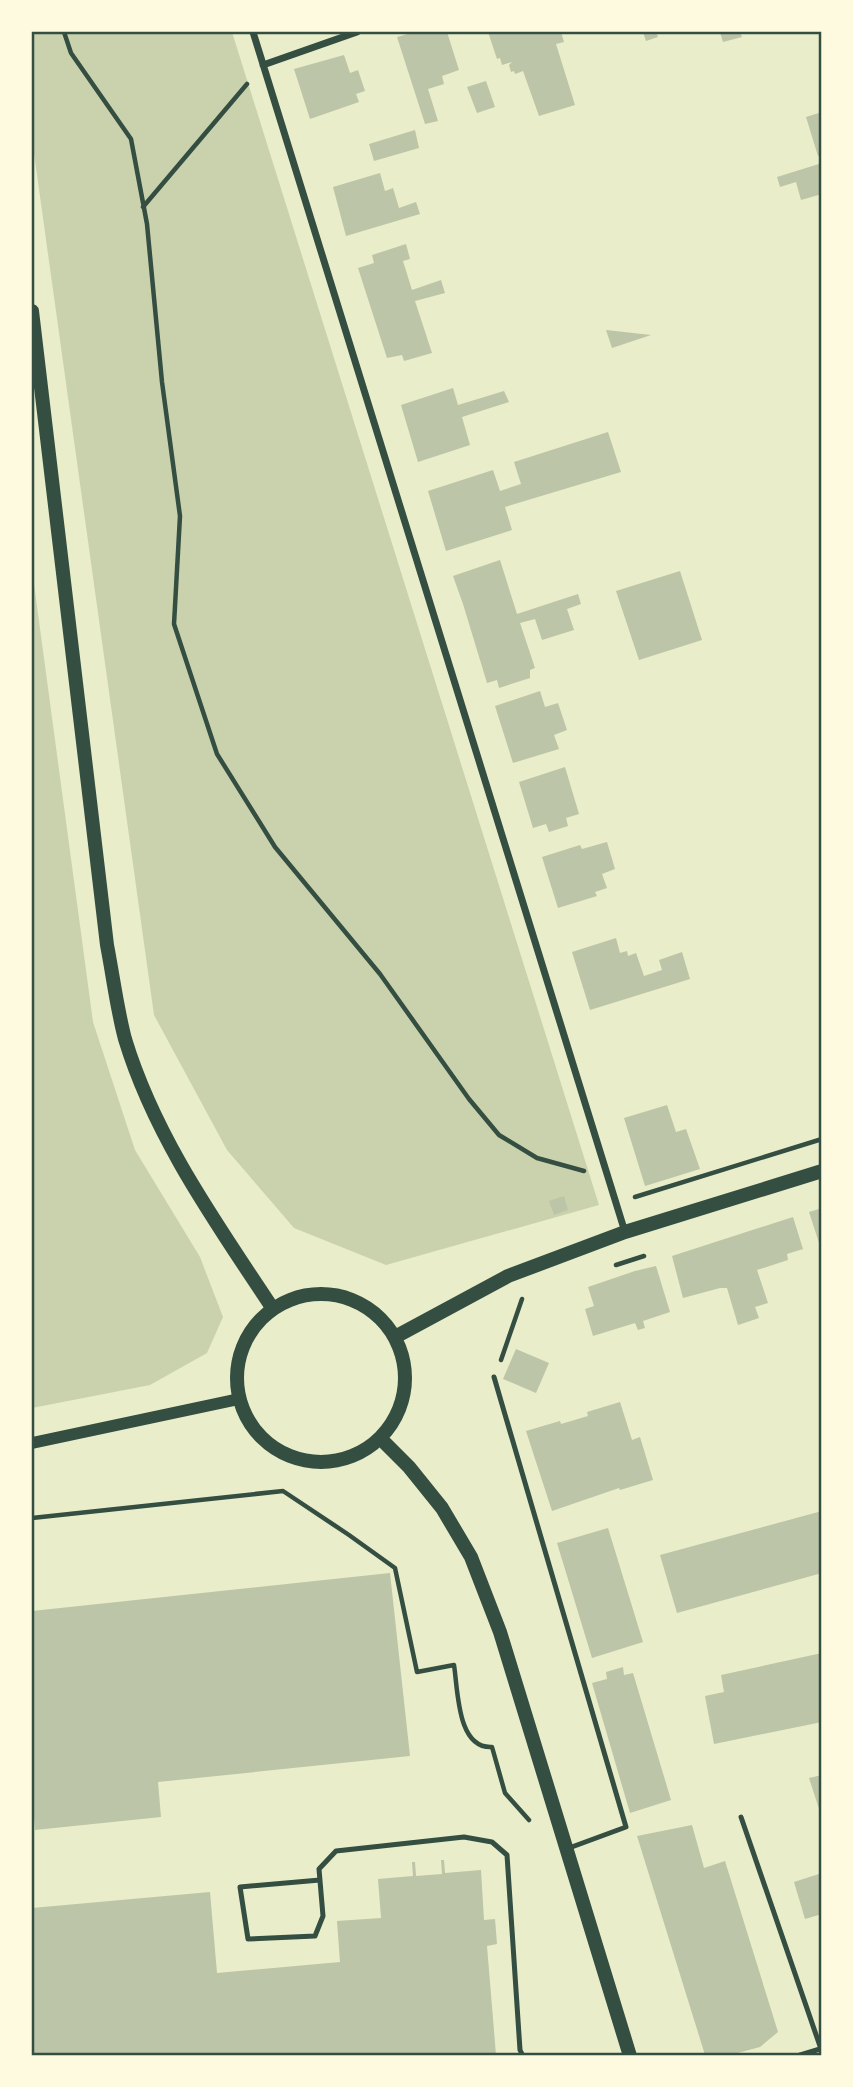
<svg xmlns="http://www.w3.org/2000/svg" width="853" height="2087" viewBox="0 0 853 2087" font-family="'PT Serif',serif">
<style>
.green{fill:#cad2ad}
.building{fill:#bcc5a7}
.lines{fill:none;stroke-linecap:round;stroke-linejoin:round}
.path{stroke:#344e41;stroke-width:4.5}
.service{stroke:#344e41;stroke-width:5}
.minor{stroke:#344e41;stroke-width:7}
.tertiary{stroke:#344e41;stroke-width:12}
.secondary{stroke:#344e41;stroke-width:14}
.neatline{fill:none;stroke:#344e41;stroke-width:2.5}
</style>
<rect width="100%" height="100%" fill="#e9edc9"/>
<!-- green -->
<path class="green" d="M32,32H232L599,1205L386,1265L294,1228L227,1150L154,1015L32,139Z
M32,569L93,1022L135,1150L200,1257L223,1317L207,1353L150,1385L32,1408Z"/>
<!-- building -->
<path class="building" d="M415,32H447L459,70L442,76L444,84L428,89L438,121L425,124L397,37Z
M488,32H561L564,42L556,44L575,105L539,116L523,71L515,74L514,71L511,72L509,65L512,62L502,65L500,58L497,59Z
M643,32H656L658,37L646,41Z
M720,32H740L742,37L723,42Z
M344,55L350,73L358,70L365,91L356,94L359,102L310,119L294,69Z
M486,81L495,107L477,113L467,87Z
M822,112V155L818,156L806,117Z
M415,130L419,148L374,161L369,144Z
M822,163V194L801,200L796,182L780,187L777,177Z
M380,173L385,191L393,188L399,208L416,202L420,214L346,236L333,187Z
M406,244L410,259L403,261L412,290L441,280L445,293L415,301L432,353L404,361L402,355L387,358L358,268L374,263L372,255Z
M606,330L651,335L612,348Z
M453,388L458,405L504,391L509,402L462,417L470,445L418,462L401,405Z
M608,432L621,472L505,507L512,530L446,551L428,491L493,470L500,491L521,484L514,462Z
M500,560L517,614L578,594L581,604L567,609L574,630L542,640L535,619L520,623L535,668L530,670V678L499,688L497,680L487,683L463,604L453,576Z
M680,571L702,640L639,660L616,591Z
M540,691L545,707L558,703L567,730L554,735L559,749L513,763L495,706Z
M565,767L579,814L566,818L568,826L549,832L546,824L533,828L519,782Z
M607,842L615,869L602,874L607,888L595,892L597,896L558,908L542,857L580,845L582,849Z
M616,938L620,953L627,951L628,956L636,953L644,976L662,970L659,960L682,952L690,979L590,1010L572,952Z
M667,1105L676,1132L686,1129L700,1169L645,1186L624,1118Z
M564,1196L568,1210L554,1215L549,1201Z
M822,1208V1249H821L809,1212Z
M793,1217L803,1249L787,1254L788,1260L757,1270L768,1303L755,1307L759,1318L738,1325L727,1288H720L683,1298L672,1256Z
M656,1266L670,1312L643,1321L645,1328L638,1330L635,1323L593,1336L585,1309L594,1306L588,1287L635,1271Z
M516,1349L549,1363L536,1393L503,1379Z
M620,1402L632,1440L640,1437L653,1480L620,1490L619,1488L552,1511L526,1431L560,1421L561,1424L588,1416L587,1412Z
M822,1511V1573L677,1613L660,1555Z
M608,1528L643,1642L592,1658L557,1543Z
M390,1573L410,1756L158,1782L161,1817L35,1830L32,1790V1611Z
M822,1653V1722L714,1744L705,1696L724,1692L721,1675Z
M623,1667L624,1675L633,1673L671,1800L630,1813L592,1683L607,1679L606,1672Z
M822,1775V1815H821L809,1778Z
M692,1825L704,1868L725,1861L778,2032L760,2047L730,2055H705L637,1836Z
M441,1860H444L445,1873L481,1870L484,1920L495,1919L497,1944L487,1946L496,2055H32V1908L210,1892L217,1973L340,1962L337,1921L381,1918L378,1879L413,1876L412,1862H415L416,1876L442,1874Z
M822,1873V1914L805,1919L794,1882Z"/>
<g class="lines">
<!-- path -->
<path class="path" d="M64,32L71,53L131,139L147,224L162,382L180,516L174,624L217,754L275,847L380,974L469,1099L499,1135L537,1158L584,1171
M143,207L247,84
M635,1197L822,1139
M616,1265L644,1256
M501,1360L522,1299
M32,1518L283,1491L349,1535L395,1568L417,1672L454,1665C458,1690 457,1749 492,1747L505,1793L529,1820"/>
<!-- service -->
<path class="service" d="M494,1377L626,1827L569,1848
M741,1817L822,2052
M320,1880L240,1887L248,1939L315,1936L323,1916L319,1869L336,1851L464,1837L492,1842L507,1855L520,2050L523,2056
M797,2056L820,2049"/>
<!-- minor -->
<path class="minor" d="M253,32L625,1232
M263,65L357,32"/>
<!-- tertiary -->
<path class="tertiary" d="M32,1443L239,1399"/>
<!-- secondary -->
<path class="secondary" d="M32,311L107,945C113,976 117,1009 125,1039C155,1138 217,1224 273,1309
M237 1378a84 84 0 1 1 168 0a84 84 0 1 1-168 0Z
M395,1337L508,1276L625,1232L822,1171
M381,1439L409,1467L442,1508L471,1557L500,1632L630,2056"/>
</g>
<!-- border -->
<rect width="853" height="2087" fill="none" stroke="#fefae0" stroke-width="66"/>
<rect x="33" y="33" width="787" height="2021" class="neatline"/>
</svg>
